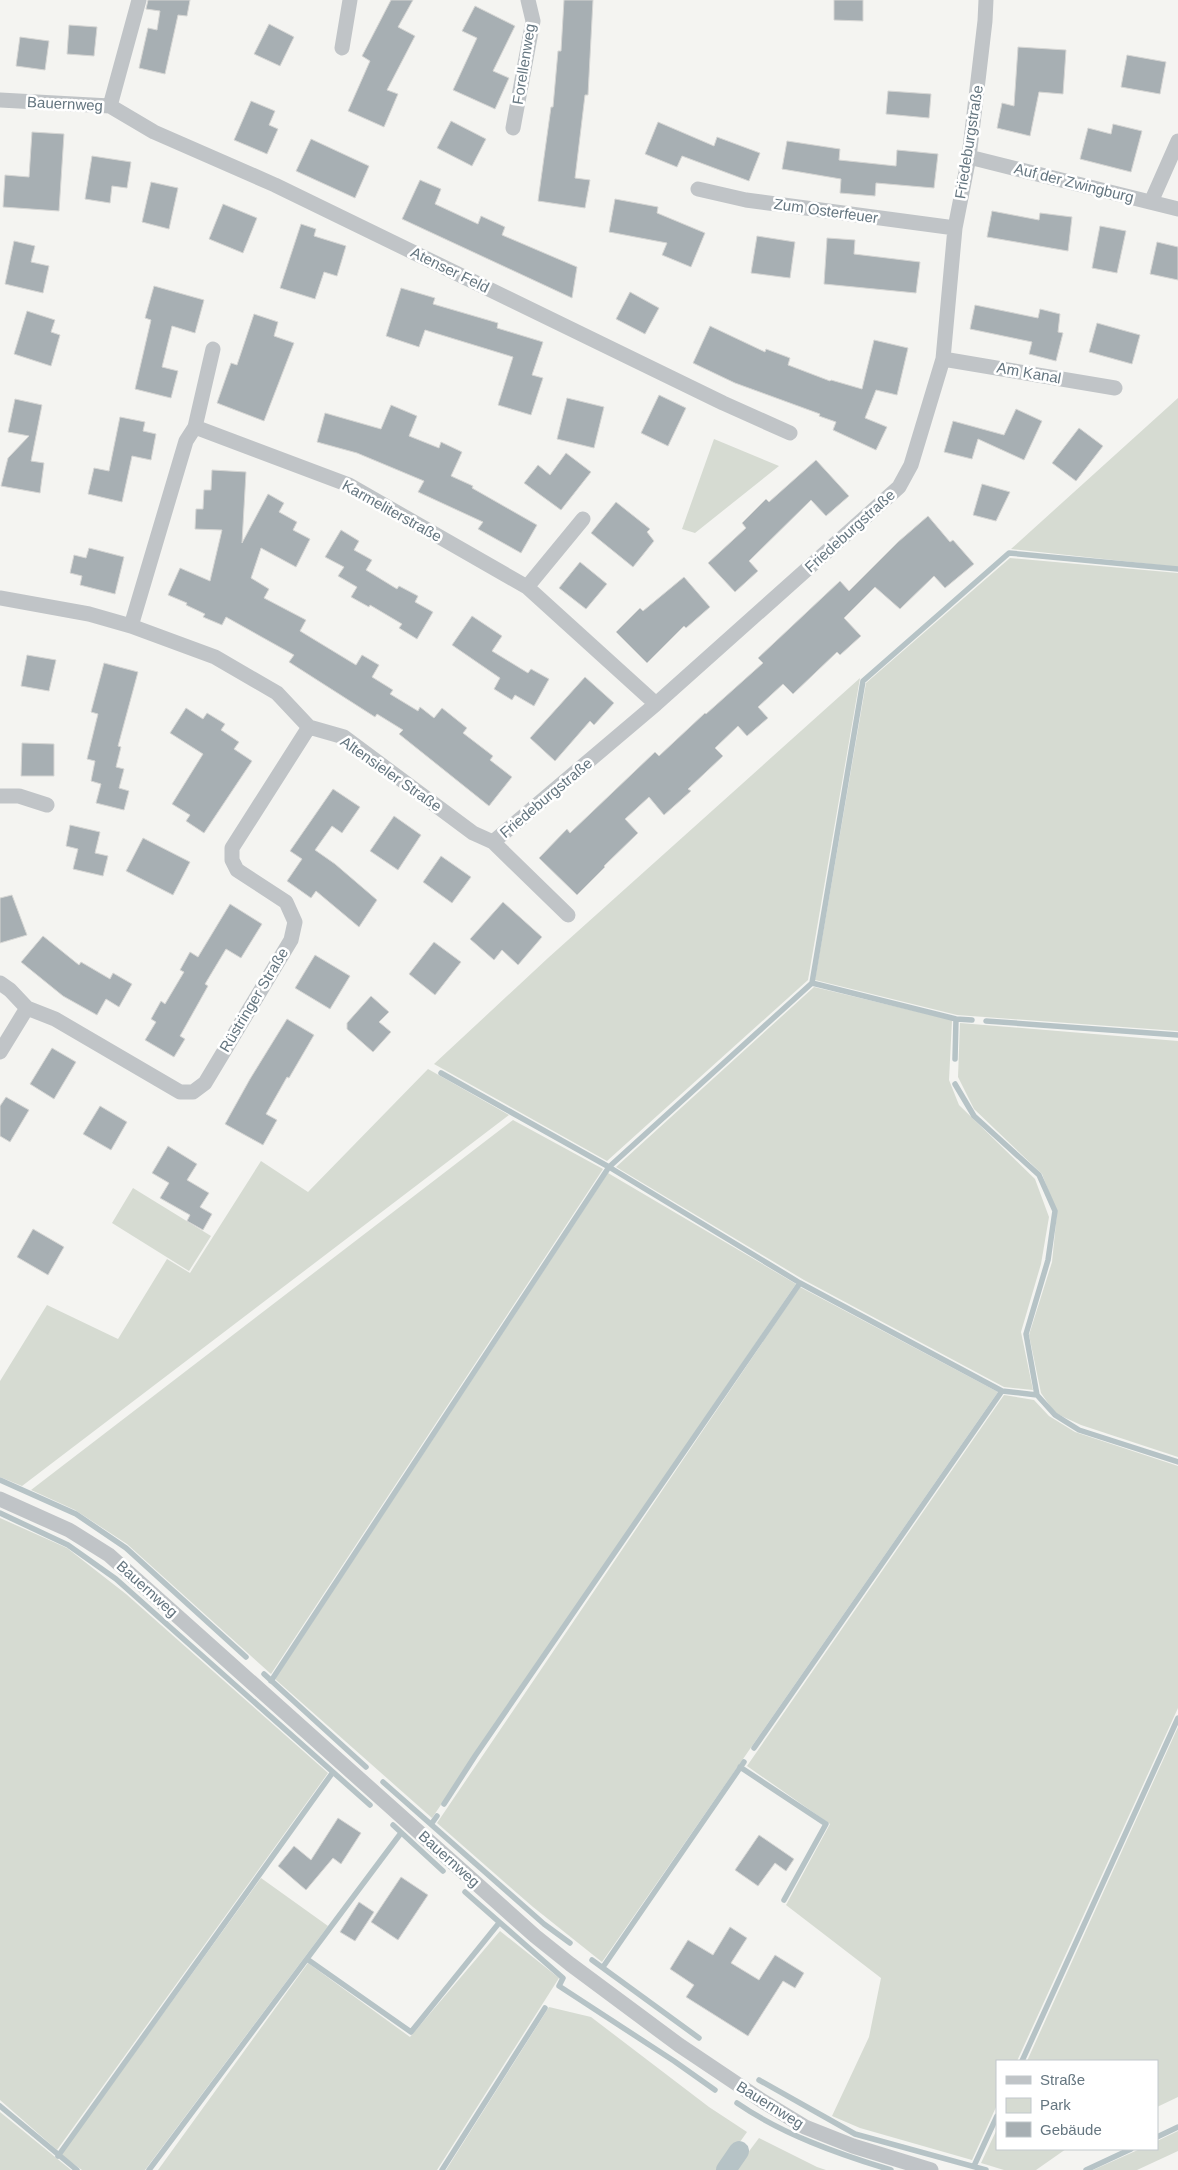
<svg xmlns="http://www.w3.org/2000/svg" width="1178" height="2170" viewBox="0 0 1178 2170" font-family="Arial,sans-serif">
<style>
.green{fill:#d6dbd2}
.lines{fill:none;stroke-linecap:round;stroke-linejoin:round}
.stream{stroke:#b6c3c6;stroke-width:5.5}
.canal{stroke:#b6c3c6;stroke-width:20}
.building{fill:#a7afb3;stroke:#d6d6d4}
.minor{stroke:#c0c4c7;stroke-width:15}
.labels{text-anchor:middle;stroke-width:5;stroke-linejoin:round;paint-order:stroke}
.street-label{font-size:15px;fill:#657680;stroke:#fff}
</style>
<rect width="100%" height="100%" fill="#f4f4f1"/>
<!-- green -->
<path class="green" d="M1178,398V567L1011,549Z
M714,439L779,466L695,533L682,529Z
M1010,558L1178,573V1031L957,1015L815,980L866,683Z
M860,678L808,980L607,1161L434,1064L548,958Z
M814,987L952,1020L949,1080L959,1105L1035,1179L1049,1217L1041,1264L1021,1332L1033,1390L1004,1387L804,1280L616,1167Z
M960,1023L1178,1041V1457L1081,1425L1055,1413L1041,1393L1029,1335L1052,1262L1057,1213L1042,1174L974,1109L958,1077Z
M428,1069L509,1115L22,1486L0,1477V1381L47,1305L118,1339L167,1259L190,1273L261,1161L308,1192Z
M513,1120L603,1169L271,1674L127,1544L75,1510L31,1490Z
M608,1173L796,1284L432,1818L275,1679Z
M133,1188L211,1236L189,1271L112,1223Z
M800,1287L998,1392L602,1962L533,1907L437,1823Z
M1004,1395L1034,1400L1049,1416L1075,1432L1178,1466V1708L1017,2061H997V2105L972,2160L860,2128L832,2116L869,2037L881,1978L786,1905L830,1824L747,1766Z
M0,1518L67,1548L126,1594L328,1773L57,2150L0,2100Z
M1178,1727V2097L1157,2107V2061H1027Z
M261,1878L328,1926L145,2170H82L61,2155Z
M500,1931L559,1978L437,2170H158L308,1963L410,2037Z
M549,2007L591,2017L709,2107L747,2132L720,2170H446Z
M0,2112L71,2170H0Z
M997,2129V2149H1066L1036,2170H1004L981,2163Z
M1178,2131V2151L1137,2170H1093L1140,2149H1157V2141Z
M759,2138L817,2167L826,2170H735Z"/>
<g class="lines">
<!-- stream -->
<path class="stream" d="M812,983L863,681L1009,553L1178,569
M986,1021L1178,1035
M955,1059L956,1019
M441,1073L609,1167L800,1283L1002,1391L1037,1395
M955,1084L974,1116L1039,1175L1055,1211L1048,1260L1026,1334L1037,1395L1055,1415L1079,1430L1178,1462
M0,1480L76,1514L126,1548L246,1657
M0,1513L68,1545L116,1579L370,1805
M264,1674L366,1767
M271,1681L609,1167L812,983L956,1019L972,1020
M754,1748L1002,1391
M740,1767L826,1824L784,1900
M383,1782L544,1924L570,1943
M444,1804L475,1756L800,1283
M432,1823L437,1816
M393,1825L443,1871
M465,1892L563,1978L559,1986L674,2061L715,2090
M307,1959L411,2032L499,1923
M592,1960L699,2038
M603,1967L744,1762
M1022,2061L1178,1718
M759,2080L855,2134L986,2170
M737,2103C782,2134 838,2154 891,2170
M0,2106L77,2170
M1157,2137L1178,2127
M58,2156L333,1772
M974,2166L997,2116
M149,2170L401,1833
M442,2170L545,2008
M1086,2170L1131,2149"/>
<!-- canal -->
<path class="canal" d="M726,2170L739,2151"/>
</g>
<!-- building -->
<path class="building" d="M148,0H190L187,16L178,15L165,74L139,68L148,28L157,30L160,11L146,9Z
M391,0H413L398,27L415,36L387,90L398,94L384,127L348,111L370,61L362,56Z
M564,0H593L588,95H585L575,178L590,180L585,208L538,201L551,107H553L558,51H561Z
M834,0H863V21L834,20Z
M475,6L515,26L493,71L509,78L495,109L453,90L477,38L462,31Z
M269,24L294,37L280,66L254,54Z
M69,25L97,27L94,56L67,54Z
M20,37L49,41L45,70L16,66Z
M1018,47L1066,50L1063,94L1039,92L1030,136L997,128L1002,103L1014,106Z
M1127,55L1166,62L1160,94L1121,87Z
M888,91L931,94L929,118L886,114Z
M251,101L275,111L269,125L278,129L267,154L234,140Z
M451,121L486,139L472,166L437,148Z
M658,122L714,146L717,137L760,153L749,181L682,156L677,167L645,154Z
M1113,124L1142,131L1131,172L1080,159L1088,128L1111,134Z
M32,132L64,134L59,211L3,207L5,175L29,177Z
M311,139L369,166L355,198L296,171Z
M787,141L840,149L839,160L896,166L897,150L938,154L934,188L876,183L875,196L840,193L841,179L782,169Z
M92,156L131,162L127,188L112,186L110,203L85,199Z
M420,180L441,189L435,204L478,224L481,216L505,227L502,235L577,267L572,298L402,219Z
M151,182L178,188L169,229L142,222Z
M615,199L658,207L657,213L705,233L691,267L662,255L667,243L609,232Z
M223,204L257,218L243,253L209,239Z
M992,211L1039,220L1040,213L1072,217L1068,251L987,237Z
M301,224L316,229L314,236L346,246L337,276L324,272L315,299L280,288Z
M1100,226L1126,231L1117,273L1092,268Z
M757,236L795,242L790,278L751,273Z
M827,238L855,240L854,254L920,262L916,293L824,284Z
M14,241L35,246L31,262L49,266L43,293L5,284Z
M1157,242L1178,247V280L1150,274Z
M154,286L204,300L195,333L172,326L162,367L178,371L171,398L135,389L151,320L145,318Z
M401,288L435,298L433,304L498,323L497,328L543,342L532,375L543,378L531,415L498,405L513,357L425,330L419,347L386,336Z
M630,292L659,308L645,334L616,319Z
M975,305L1038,318L1040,309L1060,314L1058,332L1063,333L1056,361L1029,354L1032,342L970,329Z
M27,311L55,320L51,332L60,335L51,366L14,354Z
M254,314L278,322L274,336L294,343L264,421L217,403L231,363L237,365Z
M1097,323L1140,335L1132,364L1089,352Z
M710,326L765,352L766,349L790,358L788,365L830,381L831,380L862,389L874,340L908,348L897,395L876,390L865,418L887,427L876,450L833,430L836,422L819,416L820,414L735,383L693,363Z
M659,395L686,408L668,446L641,433Z
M567,398L604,407L594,448L557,439Z
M15,399L42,405L31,461L44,463L40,493L1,486L8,458L29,436L8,432Z
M391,405L417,416L409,436L439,448L441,442L462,452L451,476L473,486L472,488L537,525L521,553L478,529L483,522L418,492L424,481L357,453L317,442L325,413L381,429Z
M1016,409L1042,421L1024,460L978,439L972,459L944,452L953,421L1004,435Z
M120,417L145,422L143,431L156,434L151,460L132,456L122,502L88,494L94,468L109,471Z
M1079,428L1103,446L1076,481L1052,463Z
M566,453L591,472L561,510L524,483L538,465L550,475Z
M816,460L849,496L826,516L811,500L749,561L758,571L735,592L708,563L746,528L742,523L766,499L769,502Z
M212,470L246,472L242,543L268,494L284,503L279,512L297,522L293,530L310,539L296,567L261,548L251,578L269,589L264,598L306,620L300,631L356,665L362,655L379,665L372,677L393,690L390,694L418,711L420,707L434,718L442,708L467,728L463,733L493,756L490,760L512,777L489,806L399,734L403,730L377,714L375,717L289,662L294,655L226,617L222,625L203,617L205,614L186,605L187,603L168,595L180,568L210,581L222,530L195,529L196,509H203L204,490H211Z
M982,484L1010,492L996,521L973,515Z
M616,502L650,529L647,532L654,541L633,567L591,533Z
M928,516L950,542L953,540L974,564L945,588L934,576L900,609L875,587L844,618L861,636L840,655L837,652L793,694L783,684L758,707L768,718L747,736L738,726L715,748L723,756L688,789L691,791L664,815L649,797L625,819L638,833L604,866L605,867L577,895L539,858L567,829L570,833L655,752L659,756L705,713L706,714L763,663L758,658L840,581L849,591L898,542Z
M341,530L359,541L354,550L372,560L366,570L397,589L399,586L418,596L415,602L433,612L417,639L399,628L402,624L370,605L369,607L351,597L357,587L338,576L344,567L325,557Z
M89,548L124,557L115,594L80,585L82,576L70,573L74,555L86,558Z
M580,562L607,584L586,609L559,588Z
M684,577L710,607L686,628L684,626L647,663L616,632L640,608L643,611Z
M472,616L502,636L492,651L528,673L531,669L549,679L534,706L515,695L512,700L494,689L500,678L452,645Z
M27,655L56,660L49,691L21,686Z
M104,663L138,672L118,746L121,747L116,767L124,769L119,788L129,791L124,810L96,803L101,784L91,781L95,761L87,759L98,714L91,712Z
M585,677L614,703L594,725L590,721L555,761L530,738Z
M186,708L203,719L207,713L225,724L221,730L239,742L234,749L252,761L204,833L186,821L190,815L172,804L203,754L170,733Z
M22,743L54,744V776H21Z
M333,789L360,807L342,833L332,826L315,850L335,864L377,900L359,927L316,891L311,898L287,881L302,859L290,851Z
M394,816L421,835L398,870L370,851Z
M70,825L100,832L95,853L108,856L103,876L73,869L78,849L66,846Z
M143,838L190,862L173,895L126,871Z
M441,856L471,877L452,903L423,882Z
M12,895L27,935L0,943V898Z
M503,902L542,937L518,965L502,950L494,960L470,939Z
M230,904L262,924L241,958L226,949L205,984L208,986L180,1036L185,1039L174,1057L145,1040L156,1022L151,1019L161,1001L165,1004L184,972L180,970L190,952L198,957Z
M43,936L79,965L81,962L110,979L113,973L132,984L119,1007L106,999L97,1015L63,996L21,962Z
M434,942L461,962L435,995L409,974Z
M315,955L350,976L330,1009L295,988Z
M371,996L389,1012L379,1022L391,1032L373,1052L347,1029V1023Z
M287,1019L314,1035L289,1078L287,1077L266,1114L277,1120L263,1145L225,1124L250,1079Z
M52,1048L76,1062L54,1099L30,1084Z
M6,1097L29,1110L10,1142L0,1136V1106Z
M100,1106L127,1122L111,1150L83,1134Z
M168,1146L197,1164L187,1180L209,1193L200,1207L212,1214L203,1230L187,1221L190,1215L160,1198L169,1183L152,1173Z
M33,1229L64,1247L48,1275L17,1257Z
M338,1818L361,1833L341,1864L333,1858L306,1890L278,1866L294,1846L311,1860Z
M759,1835L794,1859L786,1871L775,1863L758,1886L735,1870Z
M401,1877L428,1895L398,1940L371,1922Z
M359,1902L374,1912L355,1941L340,1932Z
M730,1927L747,1938L731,1963L759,1980L775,1955L804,1973L795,1988L783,1981L748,2036L686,1997L694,1985L670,1969L688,1940L713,1955Z"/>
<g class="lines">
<!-- minor -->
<path class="minor" d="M342,48L350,0
M0,100L110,106L154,132L275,185L723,403L790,433
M110,106L139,0
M513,128L533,21L528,0
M969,157L1178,209
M698,189L746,200L955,228
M1151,202L1178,141
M943,359L1115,388
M195,427L213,349
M527,587L583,519
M0,598L89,614L131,626L215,657L277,693L309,727L344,737L473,833L493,842L568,915
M131,626L186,441L195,427L349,485L527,587L656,704
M0,796H19L47,805
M493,842L656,704L899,487L911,465L943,359L955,228L969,157L985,21L986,0
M0,983L10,990L27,1008L55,1019L180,1092H193L205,1083L291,940L295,922L286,902L237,870L232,860V848L309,727
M0,1052L27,1008
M0,1499L69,1530L109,1555L535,1936L570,1964L679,2045L764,2102L805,2127L853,2146L931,2170"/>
</g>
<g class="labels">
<!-- street labels -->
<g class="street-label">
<text transform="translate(524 64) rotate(-81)" y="5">Forellenweg</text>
<text transform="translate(65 104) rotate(3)" y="5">Bauernweg</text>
<text transform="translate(969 142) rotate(-81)" y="5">Friedeburgstraße</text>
<text transform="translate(1074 183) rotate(14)" y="5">Auf der Zwingburg</text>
<text transform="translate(826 211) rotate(8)" y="5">Zum Osterfeuer</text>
<text transform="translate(450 270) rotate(26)" y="5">Atenser Feld</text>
<text transform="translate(1029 373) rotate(10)" y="5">Am Kanal</text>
<text transform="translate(392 511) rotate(29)" y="5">Karmeliterstraße</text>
<text transform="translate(850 531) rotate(-42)" y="5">Friedeburgstraße</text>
<text transform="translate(391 774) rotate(35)" y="5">Altensieler Straße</text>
<text transform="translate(546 798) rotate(-40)" y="5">Friedeburgstraße</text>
<text transform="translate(254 1000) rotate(-59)" y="5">Rüstringer Straße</text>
<text transform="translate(147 1589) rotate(42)" y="5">Bauernweg</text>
<text transform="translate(449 1859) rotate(42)" y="5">Bauernweg</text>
<text transform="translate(770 2105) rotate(32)" y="5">Bauernweg</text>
</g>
</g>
<!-- legend -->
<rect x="996" y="2060" width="162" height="90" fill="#ffffff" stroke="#c1c8cc"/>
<rect x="1006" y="2076" width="25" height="8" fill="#c0c4c7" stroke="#c1c8cc"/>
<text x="1040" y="2085" font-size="15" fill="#657680">Straße</text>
<rect x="1006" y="2098" width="25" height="15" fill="#d6dbd2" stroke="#c1c8cc"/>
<text x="1040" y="2110" font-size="15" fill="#657680">Park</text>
<rect x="1006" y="2122" width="25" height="15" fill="#a7afb3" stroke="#c1c8cc"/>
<text x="1040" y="2135" font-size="15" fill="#657680">Gebäude</text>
</svg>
